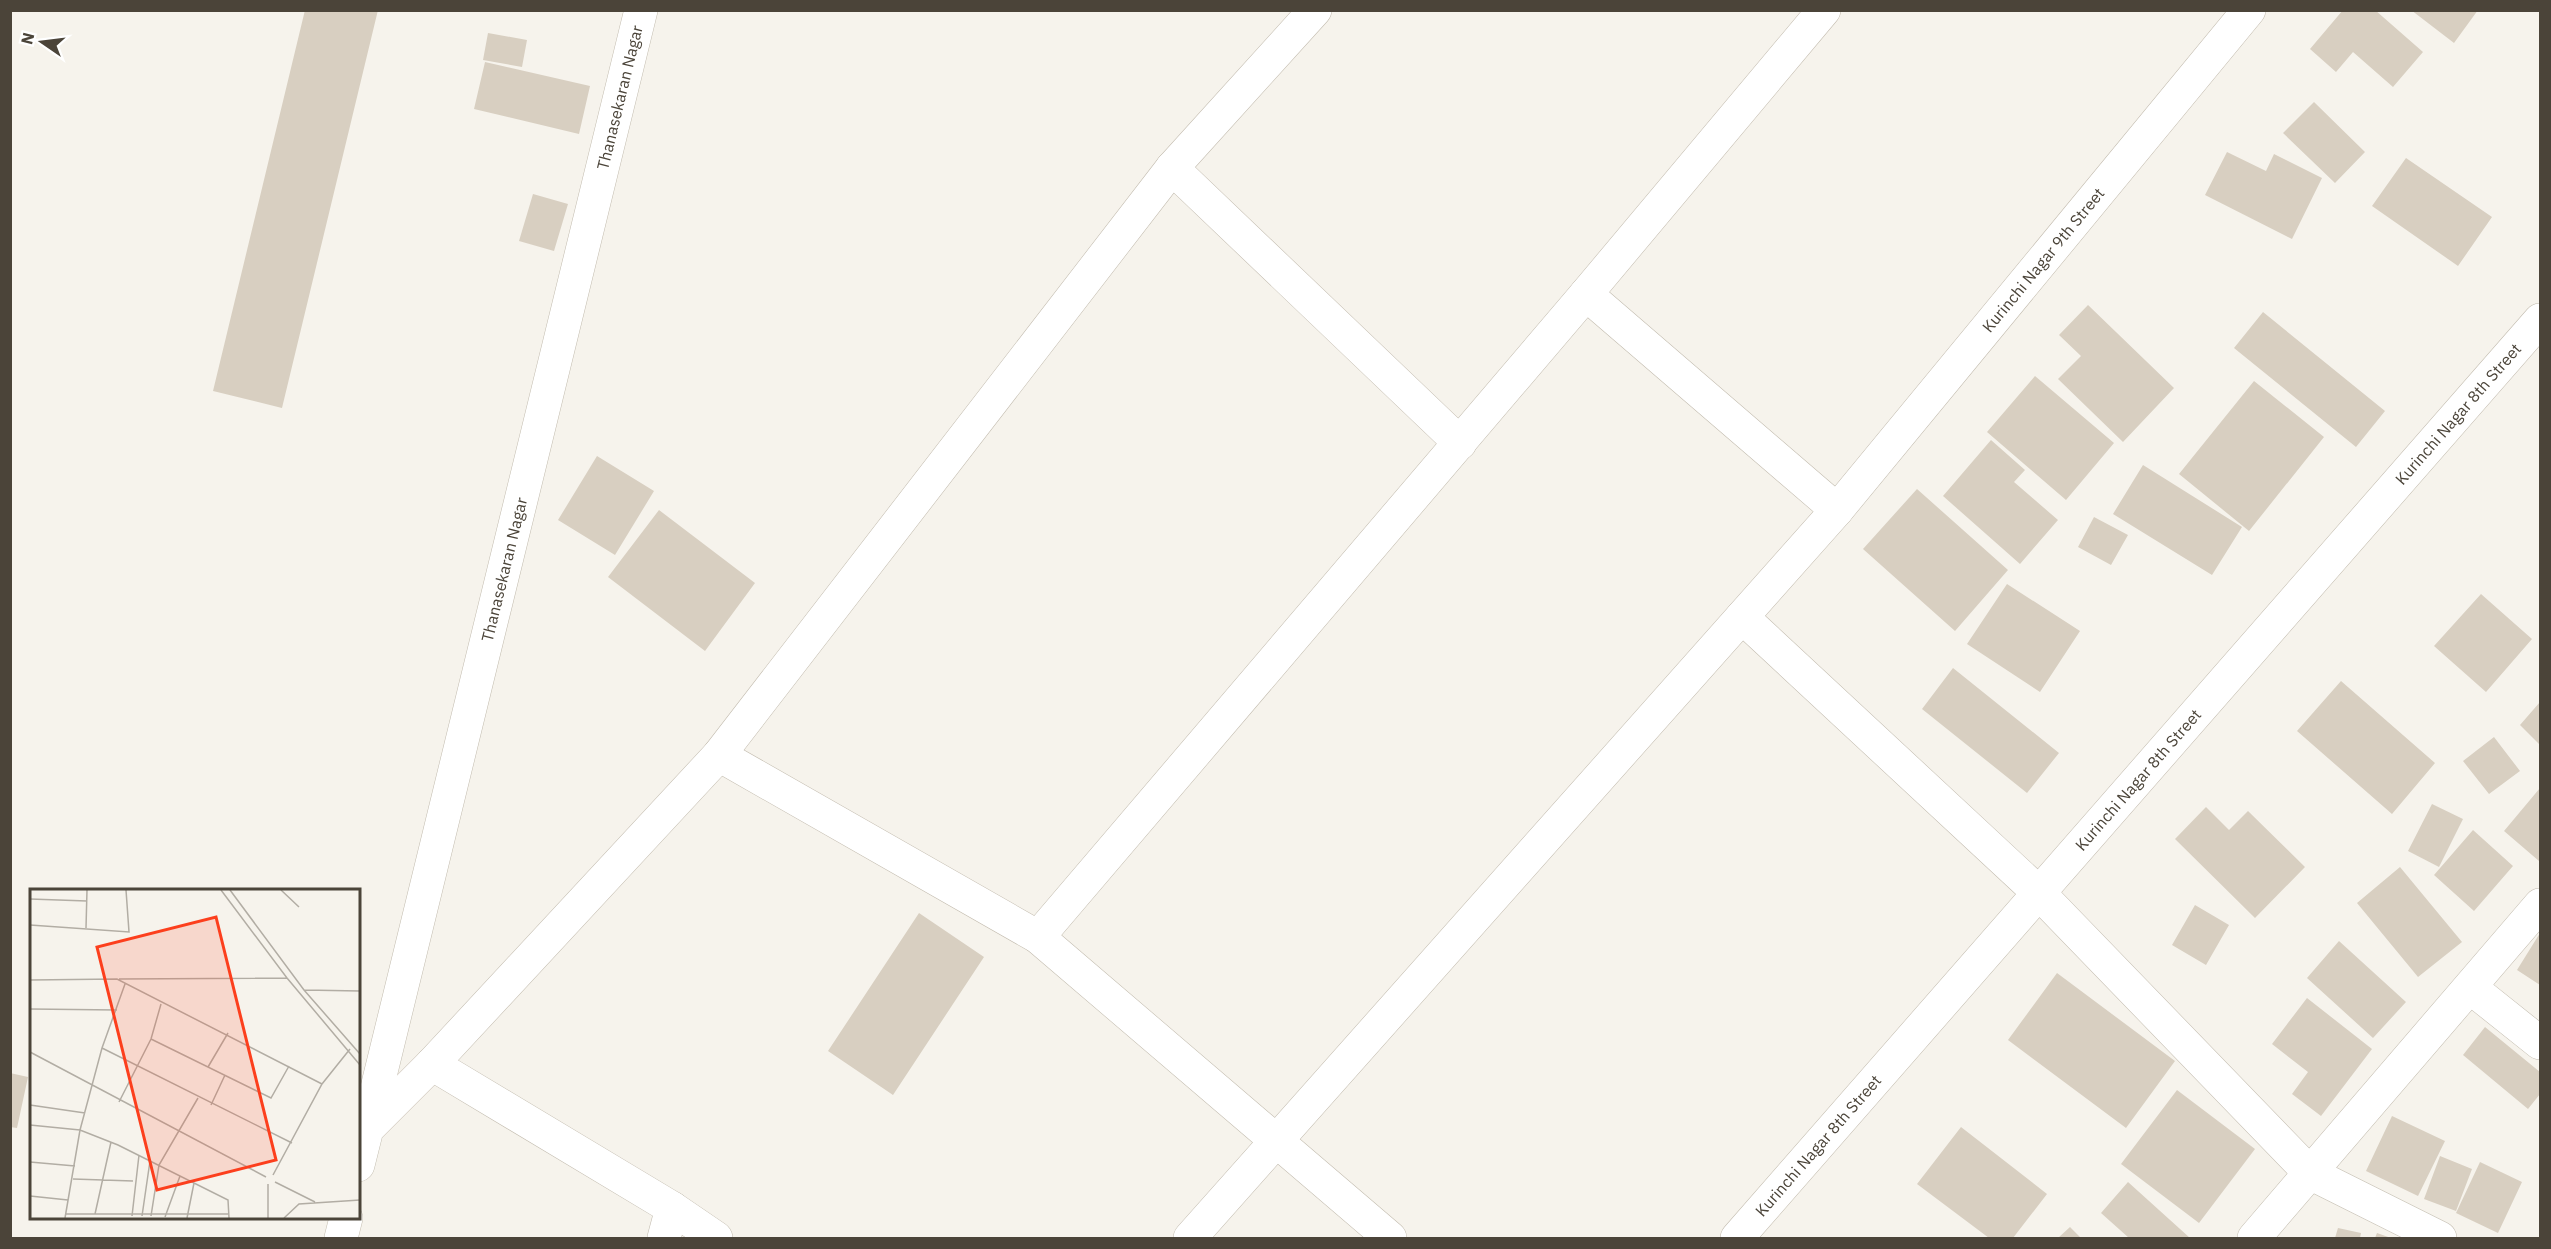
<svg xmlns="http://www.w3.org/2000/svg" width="2551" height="1249" viewBox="0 0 2551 1249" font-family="'IBM Plex Sans',sans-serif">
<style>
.building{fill:#d8cfc1}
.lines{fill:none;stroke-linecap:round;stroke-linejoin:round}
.minor-casing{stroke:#c2bbae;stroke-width:34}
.minor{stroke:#fff;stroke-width:33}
.labels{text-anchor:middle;stroke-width:6;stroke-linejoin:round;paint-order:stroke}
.street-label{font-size:16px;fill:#4b4439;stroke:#fff}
.inset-road{fill:none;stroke:#b2ada4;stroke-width:1.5}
.view{fill:#fc3f1d;fill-opacity:0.15;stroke:#fc3f1d;stroke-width:3}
.inset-edge{fill:none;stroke:#4b4439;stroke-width:3}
</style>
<rect width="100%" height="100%" fill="#f6f3ec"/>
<!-- building -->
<path class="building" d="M305,10H378L282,408L213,391Z
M2343,10H2375L2423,52L2393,87L2353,52L2336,72L2310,49Z
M2411,10H2478L2454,43Z
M488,33L527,40L522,67L483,60Z
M485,62L590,86L579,134L474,109Z
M2314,102L2365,152L2335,183L2283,133Z
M2227,152L2266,171L2274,154L2322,178L2292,239L2205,195Z
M2406,158L2492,217L2458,266L2372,206Z
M533,194L568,204L554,251L519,241Z
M2088,305L2174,388L2123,442L2058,379L2081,356L2059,335Z
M2263,312L2385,411L2356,447L2234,348Z
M2035,376L2114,443L2066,500L1987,432Z
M2254,381L2324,437L2249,531L2179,474Z
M1991,440L2025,470L2014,482L2058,520L2020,564L1943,496Z
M597,456L654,491L615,555L558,520Z
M2143,465L2242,527L2212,575L2113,514Z
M1917,489L2008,570L1955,631L1863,549Z
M659,510L755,583L705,651L608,577Z
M2094,517L2128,535L2111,565L2078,547Z
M2007,584L2080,631L2040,692L1967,644Z
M2481,594L2532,639L2486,692L2434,646Z
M1953,668L2059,753L2027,793L1922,709Z
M2341,681L2435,763L2392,814L2297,731Z
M2540,702V745L2520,725Z
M2494,737L2520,771L2489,794L2463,761Z
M2540,788V859L2539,861L2504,831Z
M2432,804L2463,819L2439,867L2408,851Z
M2206,807L2229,830L2248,811L2305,867L2255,918L2175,839Z
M2473,830L2513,866L2474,911L2434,875Z
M2400,867L2462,942L2418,977L2357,903Z
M2195,905L2229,925L2206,965L2172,945Z
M919,913L984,957L893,1095L828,1051Z
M2540,933V985L2517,970Z
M2339,941L2406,1002L2373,1038L2307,978Z
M2057,973L2175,1061L2126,1128L2008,1040Z
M2307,998L2372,1049L2321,1116L2292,1094L2308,1072L2272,1044Z
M2485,1027L2540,1072V1094L2528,1109L2463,1055Z
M10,1073L28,1077L17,1128L10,1127Z
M2177,1090L2255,1149L2199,1223L2121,1164Z
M2392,1116L2445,1141L2418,1196L2366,1171Z
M1961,1127L2047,1194L2013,1238H1989L1917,1184Z
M2440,1156L2472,1169L2456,1211L2424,1199Z
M2480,1162L2522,1182L2498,1233L2456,1213Z
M2128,1182L2190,1238H2129L2101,1213Z
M2070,1227L2081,1238H2058Z
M2338,1228L2361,1233L2360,1238H2335Z
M2377,1233L2391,1238H2375Z"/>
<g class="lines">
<!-- minor casing -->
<g class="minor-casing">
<g id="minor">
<path d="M1172,168L1460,443"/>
<path d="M1586,294L1837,510"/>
<path d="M1742,617L2039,893L2310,1173L2440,1238"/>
<path d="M719,755L1038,937L1390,1238"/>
<path d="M1038,937L1586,294L1824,10"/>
<path d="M2471,988L2540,1043"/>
<path d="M432,1064L672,1208L716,1238"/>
<path id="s1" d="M367,1129L641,10"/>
<path d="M358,1165L367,1129L432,1064L719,755L1172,168L1315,10"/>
<path d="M341,1238L346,1218"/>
<path d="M664,1238L672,1208"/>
<path id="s2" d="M1190,1238L1837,510L2249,10"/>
<path id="s3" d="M1737,1238L2540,320"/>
<path d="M2254,1238L2540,905"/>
</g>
</g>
<!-- minor -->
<use href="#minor" class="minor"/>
</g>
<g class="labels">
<!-- street labels -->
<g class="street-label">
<text dy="6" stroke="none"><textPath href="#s1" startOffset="1062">Thanasekaran Nagar</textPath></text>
<text dy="6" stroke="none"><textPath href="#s2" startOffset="1298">Kurinchi Nagar 9th Street</textPath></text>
<text dy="6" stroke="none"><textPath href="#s3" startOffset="1095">Kurinchi Nagar 8th Street</textPath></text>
<text dy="6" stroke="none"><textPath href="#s1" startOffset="576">Thanasekaran Nagar</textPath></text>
<text dy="6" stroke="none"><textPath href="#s3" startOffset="609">Kurinchi Nagar 8th Street</textPath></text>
<text dy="6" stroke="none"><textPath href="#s3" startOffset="123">Kurinchi Nagar 8th Street</textPath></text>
</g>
</g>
<!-- overview -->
<g transform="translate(30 889)">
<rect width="330" height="330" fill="#f6f3ec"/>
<path class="inset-road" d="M191,1L257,89L330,176M200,1L274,101L330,165M251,1L269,18M0,10L57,12M0,36L99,43L96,1M56,39L57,1M89,90L257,89M0,91L87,90L292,195M274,101L330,102M0,120L87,121M121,150L241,209L259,177M72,159L262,254M0,163L236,288M178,178L198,144M89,213L121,150L131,115M0,216L55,224M181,216L195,186M0,236L50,241L88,256L198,311L199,329M0,273L45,277M243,286L292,195L320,160M43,290L103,292M245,293L285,313M0,307L38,311M36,325H198M65,325L81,253M102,327L109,266M112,327L120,272M121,327L129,276L168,209M135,328L150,287M35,329L50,241L72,159L95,95M157,329L164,294M238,329V295M254,329L269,315L330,311"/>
<path class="view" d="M186,28L246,271L127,301L67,58Z"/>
<rect width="330" height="330" class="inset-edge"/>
</g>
<!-- border -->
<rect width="2551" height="1249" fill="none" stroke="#4b4439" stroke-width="24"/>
<!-- north arrow -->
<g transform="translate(42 42) rotate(284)" stroke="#ffffff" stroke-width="4.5" paint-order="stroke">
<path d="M0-4.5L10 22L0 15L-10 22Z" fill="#4b4439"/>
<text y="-9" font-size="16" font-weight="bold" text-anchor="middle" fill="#4b4439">N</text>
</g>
</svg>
